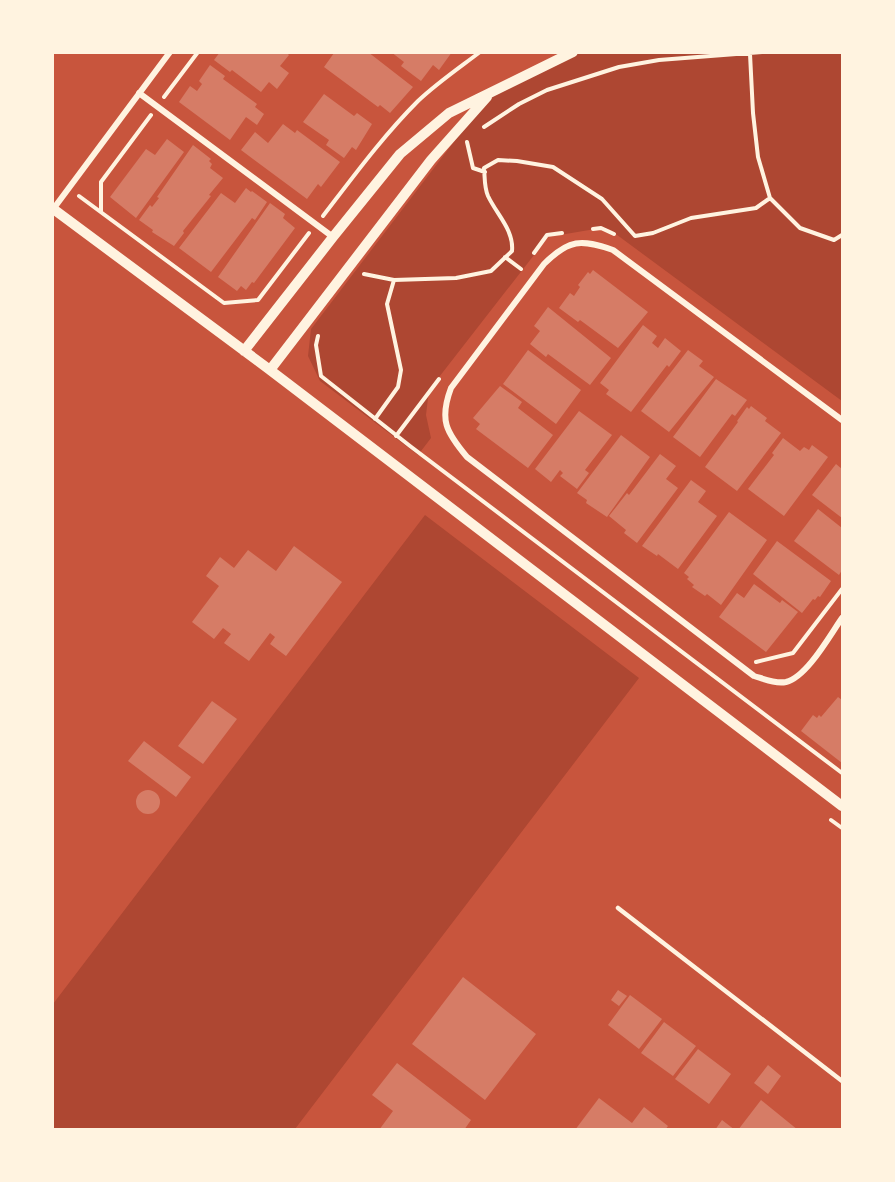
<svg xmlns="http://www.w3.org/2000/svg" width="895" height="1182" viewBox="0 0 895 1182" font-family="Cabin,sans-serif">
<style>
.green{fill:#ae4732}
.building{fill:#d67c66}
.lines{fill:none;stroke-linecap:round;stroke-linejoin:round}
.path{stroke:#fff3e0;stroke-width:4}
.service{stroke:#fff3e0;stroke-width:4.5}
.minor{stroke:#fff3e0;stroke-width:6}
.tertiary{stroke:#fff3e0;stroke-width:10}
</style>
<rect width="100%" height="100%" fill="#c8553d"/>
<!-- green -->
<path class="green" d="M573,53H842V401L609,229L601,228L548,237L429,390L426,415L431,438L418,455L320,381L308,356L311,329L492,92Z
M425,515L639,678L295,1129H53V1004Z"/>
<!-- building -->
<path class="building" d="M220,52H286L289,55L280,66L289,73L277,89L269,82L261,92L232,70L230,72L214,60Z
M337,52H368L413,87L390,113L380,105L378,107L324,67L334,53Z
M391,52H452L439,70L433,65L421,81L401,66L404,62Z
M210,65L225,76L223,79L257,104L255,107L264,114L257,125L246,117L230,140L179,102L190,86L197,91L202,84L199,81Z
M324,94L354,116L357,113L372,124L356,150L352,147L344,158L326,145L329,140L303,122Z
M283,124L295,133L297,130L340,162L321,187L318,184L307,199L241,150L255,132L268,143Z
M167,139L184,152L136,218L110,197L146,149L155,155Z
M193,145L211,159L209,161L212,164L210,168L223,178L209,195L211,196L183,231L184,233L174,246L152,232L153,230L139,220L150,205L152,207L159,198L157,197Z
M246,188L251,192L252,191L267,202L255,220L252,218L211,272L179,248L221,193L235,203Z
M270,203L285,214L283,218L295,228L254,283L252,282L246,290L241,286L237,291L218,277Z
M593,270L648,312L618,348L580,320L578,322L559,308L570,293L574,296L580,287L578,285L588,272L590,274Z
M548,307L611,358L590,385L548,354L546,357L530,344L540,331L534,326Z
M643,325L657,336L652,343L658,348L665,338L681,351L669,367L667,365L631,412L606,394L609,390L600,383Z
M528,350L581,390L556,424L503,384Z
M688,350L703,361L699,366L714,377L669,432L641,411Z
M716,379L747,400L735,416L732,414L700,457L673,437Z
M500,386L522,402L518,408L553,435L528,468L476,429L480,424L473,418Z
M751,406L767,418L765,421L781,433L737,491L705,467L738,422L737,421L747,407L749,409Z
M579,411L612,435L585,470L589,473L577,489L560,476L563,473L560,470L551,482L535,469Z
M621,435L650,457L607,517L586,503L587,500L577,493Z
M783,438L800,451L804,447L809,450L812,445L828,457L784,516L748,489L774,455L772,453Z
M660,454L676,466L666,479L678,488L637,543L624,533L626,530L609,516L627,493L629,495Z
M836,464L842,469V518L812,495Z
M691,480L706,491L698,502L717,516L678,569L658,554L657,556L642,546Z
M818,509L842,528V570L839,575L794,541Z
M729,512L767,540L721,605L707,594L705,596L692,587L694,585L687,579L689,577L684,573Z
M777,541L831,581L820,597L818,596L815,600L813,599L802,613L753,574Z
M294,546L342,582L286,656L270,644L275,637L270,633L249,661L224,643L231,634L223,628L214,639L192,622L219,586L206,576L220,557L234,568L248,550L276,571Z
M754,584L780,603L782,600L798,612L766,652L719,617L737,593L744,598Z
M838,697L842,700V763L801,731L813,715L817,718L819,715L821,717Z
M212,701L237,719L203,764L178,746Z
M144,741L191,777L176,797L128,761Z
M136 802a12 12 0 1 1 24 0a12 12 0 1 1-24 0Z
M463,977L536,1034L485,1100L412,1044Z
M618,990L627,996L619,1006L611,1000Z
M630,995L662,1019L639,1049L608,1025Z
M664,1022L696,1046L673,1076L641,1053Z
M698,1049L731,1074L709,1104L675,1079Z
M397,1063L471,1120L464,1130H379L393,1111L372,1095Z
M768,1065L781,1076L768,1094L754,1083Z
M599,1098L632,1123L644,1107L668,1126L665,1130H575Z
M761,1100L798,1130H738Z
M722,1120L735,1130H715Z"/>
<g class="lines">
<!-- path -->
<path class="path" d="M750,54L753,113L758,157L770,198
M164,97L198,52
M484,127L519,104L547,90L619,67L659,60L762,52
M467,142L473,168L485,172
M79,196L224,303L258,300L309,233
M101,211V182L151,115
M323,216C353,177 383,136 418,101C437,83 459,68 480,52
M593,229L601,228L614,234
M534,253L547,235L562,233
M505,257L521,269
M364,274L394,280
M318,336L316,345L321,376L410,446L842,773
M375,419L398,387L401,370L387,304L394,280L456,278L491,271L512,251C514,230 497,215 488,196C484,187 485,177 484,168L498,160L517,161L553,167L602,199L635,236L653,233L691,218L756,208L770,198L800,228L834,240L842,235
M396,436L439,379
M756,662L793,653L842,589
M831,820L842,828"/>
<!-- service -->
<path class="service" d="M618,908L842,1081"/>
<!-- minor -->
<path class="minor" d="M139,93L333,237
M54,208L170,52
M842,420L613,250C581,239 569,239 544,264L451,388C439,420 446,432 467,457L754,676C764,679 776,684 786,682C807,677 830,635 842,618"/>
<!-- tertiary -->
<path class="tertiary" d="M52,208L270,370L842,806
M244,351L333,237L400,154L449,113L573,52
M270,370L431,160L487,97"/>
</g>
<!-- border -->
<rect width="895" height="1182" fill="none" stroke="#fff3e0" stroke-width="108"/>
</svg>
